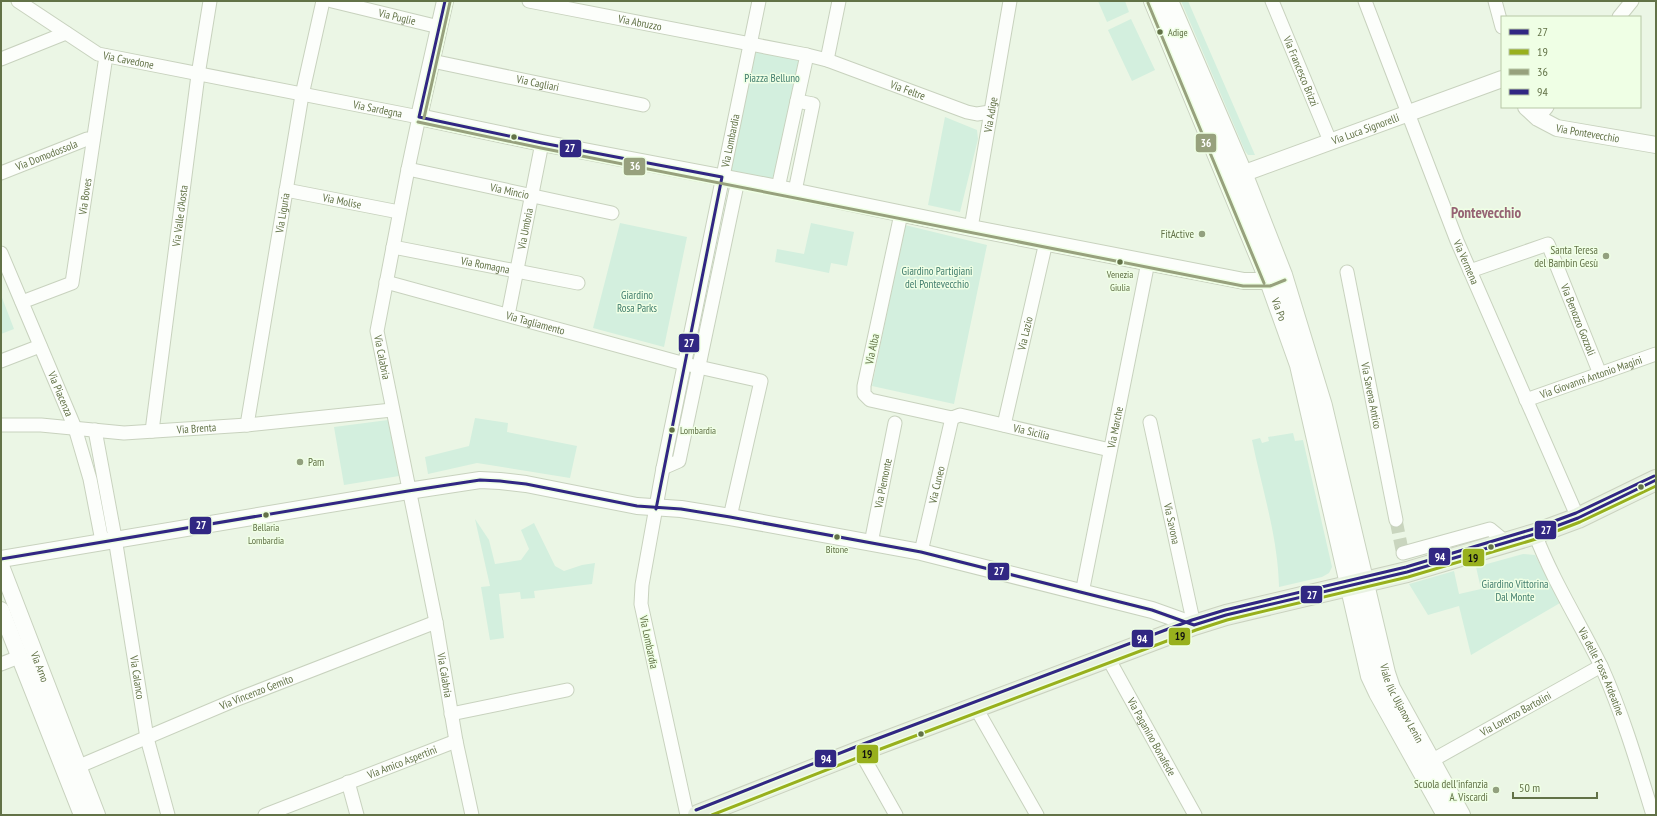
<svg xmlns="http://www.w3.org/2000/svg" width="1657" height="816" viewBox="0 0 1657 816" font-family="'PT Sans Narrow',sans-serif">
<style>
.green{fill:#d3efde}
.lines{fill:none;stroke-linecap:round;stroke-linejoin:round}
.minor-tunnel{stroke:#c9d5be;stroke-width:13;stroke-dasharray:13 6;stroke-linecap:butt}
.minor-casing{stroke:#c8d2be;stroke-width:15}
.tertiary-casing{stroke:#c8d2be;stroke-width:18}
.secondary-casing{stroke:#c9d3bf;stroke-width:20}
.primary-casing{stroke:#cad2bf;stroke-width:22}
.minor{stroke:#fcfefb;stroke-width:13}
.tertiary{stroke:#fcfefb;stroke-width:16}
.secondary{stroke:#fcfefb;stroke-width:18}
.primary{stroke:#e8f1e2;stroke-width:20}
.bus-1-casing{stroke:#efffe5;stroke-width:6}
.bus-2-casing{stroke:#efffe5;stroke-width:6}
.bus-3-casing{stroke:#efffe5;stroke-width:6}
.bus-4-casing{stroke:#efffe5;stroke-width:6}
.bus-1{stroke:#312783;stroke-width:3}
.bus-2{stroke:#98b01d;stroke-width:3}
.bus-3{stroke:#97a17d;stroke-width:3}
.bus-4{stroke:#312783;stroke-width:3}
.bus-dot{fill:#627247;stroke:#efffe5;stroke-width:1.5}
.poi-dot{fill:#92a07e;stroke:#efffe5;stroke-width:1.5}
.labels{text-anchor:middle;stroke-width:3;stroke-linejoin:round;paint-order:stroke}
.bus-label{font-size:10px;fill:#627247;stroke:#efffe5}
.street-label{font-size:11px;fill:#627247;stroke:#efffe5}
.park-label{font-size:11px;fill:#427e6e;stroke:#efffe5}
.poi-label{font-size:11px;fill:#627247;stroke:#efffe5;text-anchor:end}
.district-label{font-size:15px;font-weight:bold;fill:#966373;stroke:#efffe5}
.line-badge{stroke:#efffe5;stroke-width:1.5}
.badge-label{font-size:11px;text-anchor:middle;font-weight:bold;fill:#fff}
.pale-badge-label{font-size:11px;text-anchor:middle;font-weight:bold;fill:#111}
</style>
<rect width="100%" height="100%" fill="#ebf6e5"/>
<!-- green -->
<path class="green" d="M1098,1H1125L1129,12L1107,22Z
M1181,1H1188L1255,155H1248L1245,151Z
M1131,19L1155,70L1132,81L1108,30Z
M750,42L807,55L778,188L722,177Z
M945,117L977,130L978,139L960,212L928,205Z
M620,223L687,237L664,347L593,328Z
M811,223L854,232L847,266L831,263L829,273L775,262L777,249L804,254Z
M905,225L987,245L954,404L872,386Z
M1,295L14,329L1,334Z
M475,418L508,423L507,432L577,446L570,478L477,463L428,474L425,457L469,446Z
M388,420L399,476L344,485L334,427Z
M1293,433L1295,441L1303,440L1332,567L1329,573L1322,577L1279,587C1278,537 1262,489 1252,440L1260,438L1262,443L1269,441L1268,437Z
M475,519L489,540L495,564L521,560L529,549L521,530L534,523L555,566L564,571L582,565L595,563L592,584L534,591L535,598L521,599L520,592L499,594L504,638L490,640L481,587L490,586Z
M1523,554L1535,555L1560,603L1471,655L1459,606L1428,615L1409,584L1454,571L1459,594L1481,589L1476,567Z"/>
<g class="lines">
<!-- minor-tunnel -->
<path class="minor-tunnel" d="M1396,520L1402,550"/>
<!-- minor casing -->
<g class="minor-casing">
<g id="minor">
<path id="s1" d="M18,1L98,54L419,117L408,169L377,331L436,622L456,741L472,815"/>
<path id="s2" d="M332,1L439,27"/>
<path id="s3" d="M529,1L807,55L827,60L967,112L977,114L990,112"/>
<path id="s4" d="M1272,1L1330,141"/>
<path id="s5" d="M1365,1L1457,241L1578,518"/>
<path d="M1495,1L1502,27"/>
<path d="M1619,17L1632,1"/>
<path d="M1,59L66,33"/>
<path d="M827,60L839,1"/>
<path id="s6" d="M432,61L643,105"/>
<path d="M1538,118L1547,107"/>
<path id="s7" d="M408,169L612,213"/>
<path id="s8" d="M1,173L87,139L93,140"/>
<path d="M778,188L807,55"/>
<path id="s9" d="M286,190L399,212"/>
<path d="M795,191L813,104L797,101"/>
<path d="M901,214L864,386V394L870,400L952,418"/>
<path id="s10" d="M971,228L1010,1"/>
<path id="s11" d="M393,247L578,283"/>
<path id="s12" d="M1,253L75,428L90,479L102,541"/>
<path id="s13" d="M1470,271L1548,244L1600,374"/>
<path id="s14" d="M1347,272L1396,520"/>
<path id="s15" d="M386,282L685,364L761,381L730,517"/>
<path id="s16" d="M22,302L72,283L106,56"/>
<path id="s17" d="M508,315L542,143"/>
<path d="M1,361L40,346"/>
<path id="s18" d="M1526,400L1656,354"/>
<path id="s19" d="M952,418L960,415L1110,450"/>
<path id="s20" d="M1150,422L1194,625"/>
<path id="s21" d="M1,425H41L124,433L247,425L392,410"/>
<path id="s22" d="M247,425L302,95L323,1"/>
<path id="s23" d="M1004,425L1046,242"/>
<path id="s24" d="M95,430L115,538L147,738L168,815"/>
<path id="s25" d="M152,431L198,75L210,1"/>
<path d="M663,468L679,461L738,180"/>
<path id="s26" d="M1535,534C1553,581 1580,623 1602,668C1623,715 1638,766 1653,815"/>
<path id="s27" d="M871,543L895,423"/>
<path id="s28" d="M921,552L952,418"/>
<path d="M1403,553L1490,529L1507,543"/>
<path id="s29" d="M1082,593L1148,262"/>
<path id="s30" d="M1108,658L1195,815"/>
<path d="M1,664L19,657"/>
<path d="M976,708L1037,815"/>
<path d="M451,714L567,690"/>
<path d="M860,751L896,815"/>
<path id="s31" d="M1431,761L1601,666"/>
<path id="s32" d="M70,770L235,700L436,622"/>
<path d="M348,782L357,815"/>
<path id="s33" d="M265,815L456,741"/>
<path id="s34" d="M687,815L641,604L642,585L663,468L759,1"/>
</g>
</g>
<!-- tertiary casing -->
<g class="tertiary-casing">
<g id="tertiary">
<path d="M445,1L419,117L542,143L778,188L971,228L1244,281H1269L1280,276"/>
<path id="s35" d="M1526,107L1538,118L1557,128L1656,145"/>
<path id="s36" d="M1231,178L1502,79"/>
<path d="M1,559L408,491L480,480L500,481L526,484L637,506L681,509L730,517L921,552L1152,610L1194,625"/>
<path id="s37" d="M1,566L97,815"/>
<path d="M1,610L82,815"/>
</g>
</g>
<!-- secondary casing -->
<g class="secondary-casing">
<g id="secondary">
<path id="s38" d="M1153,1L1269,281L1299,365L1370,676L1378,693L1446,815"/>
<path id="s39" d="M1169,1L1243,173L1283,275L1323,406L1386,673L1391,688L1461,815"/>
</g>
</g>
<!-- primary casing -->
<g class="primary-casing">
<path id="primary" d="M698,815L860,751L1194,625L1226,615L1407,572L1535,534L1578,518L1656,480"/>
</g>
<!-- minor -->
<use href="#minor" class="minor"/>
<!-- tertiary -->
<use href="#tertiary" class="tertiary"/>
<!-- secondary -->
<use href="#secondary" class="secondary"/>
<!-- primary -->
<use href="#primary" class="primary"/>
<!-- bus-1 casing -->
<g class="bus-1-casing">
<path id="bus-1" d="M419,117L542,143L722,177
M419,117L445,1
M656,509L722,177
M1,559L408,491L480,480L500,481L526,484L637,506L681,509L730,517L921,552L1152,610L1194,625
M1194,625L1226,615L1407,572L1535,534L1578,518L1656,480"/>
</g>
<!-- bus-2 casing -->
<g class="bus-2-casing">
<path id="bus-2" d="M712,815L862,756L1196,630L1227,620L1408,577L1536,539L1580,522L1656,486"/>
</g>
<!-- bus-3 casing -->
<g class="bus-3-casing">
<path id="bus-3" d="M1148,3L1264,283
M424,118L450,2
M418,122L541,148L1243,286H1270L1285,280"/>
</g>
<!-- bus-4 casing -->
<g class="bus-4-casing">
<path id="bus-4" d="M696,810L858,746L1192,620L1225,610L1406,567L1533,529L1576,513L1654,476"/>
</g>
<!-- bus-1 -->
<use href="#bus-1" class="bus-1"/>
<!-- bus-2 -->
<use href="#bus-2" class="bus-2"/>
<!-- bus-3 -->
<use href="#bus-3" class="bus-3"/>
<!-- bus-4 -->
<use href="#bus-4" class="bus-4"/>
</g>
<!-- markers -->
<g class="bus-dot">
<circle cx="1160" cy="32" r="3.5"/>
<circle cx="514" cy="137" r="3.5"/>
<circle cx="1120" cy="262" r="3.5"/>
<circle cx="672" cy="430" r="3.5"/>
<circle cx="1641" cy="487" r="3.5"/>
<circle cx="266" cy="515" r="3.5"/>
<circle cx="837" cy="537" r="3.5"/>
<circle cx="1491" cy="547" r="3.5"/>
<circle cx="921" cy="734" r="3.5"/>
</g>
<g class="poi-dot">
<circle cx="1202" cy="234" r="4"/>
<circle cx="1606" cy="256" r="4"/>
<circle cx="300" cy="462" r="4"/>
<circle cx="1496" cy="790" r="4"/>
</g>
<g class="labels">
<!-- bus labels -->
<g class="bus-label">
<text x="1168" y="36" text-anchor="start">Adige</text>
<text x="1120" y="278">Venezia<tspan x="1120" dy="13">Giulia</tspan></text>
<text x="680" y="434" text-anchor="start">Lombardia</text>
<text x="266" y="531">Bellaria<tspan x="266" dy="13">Lombardia</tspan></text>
<text x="837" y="553">Bitone</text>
</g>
<!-- street labels -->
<g class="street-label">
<text dy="4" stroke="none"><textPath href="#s2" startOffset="67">Via Puglie</textPath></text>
<text dy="4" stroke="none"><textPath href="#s3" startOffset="113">Via Abruzzo</textPath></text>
<text dy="4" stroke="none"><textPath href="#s1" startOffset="127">Via Cavedone</textPath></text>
<text dy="4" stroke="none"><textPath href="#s4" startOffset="76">Via Francesco Brizzi</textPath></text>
<text dy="4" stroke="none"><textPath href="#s6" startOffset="108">Via Cagliari</textPath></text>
<text dy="4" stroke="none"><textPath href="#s3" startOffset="390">Via Feltre</textPath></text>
<text dy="4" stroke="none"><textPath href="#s1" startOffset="381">Via Sardegna</textPath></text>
<text dy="4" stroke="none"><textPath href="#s10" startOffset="115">Via Adige</textPath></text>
<text dy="4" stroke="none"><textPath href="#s36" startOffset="143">Via Luca Signorelli</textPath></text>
<text dy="4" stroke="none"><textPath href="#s35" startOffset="69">Via Pontevecchio</textPath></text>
<text dy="4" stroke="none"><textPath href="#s34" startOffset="688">Via Lombardia</textPath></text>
<text dy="4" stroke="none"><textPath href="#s8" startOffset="49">Via Domodossola</textPath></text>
<text dy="4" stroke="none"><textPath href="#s7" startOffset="104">Via Mincio</textPath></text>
<text dy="4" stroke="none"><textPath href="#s16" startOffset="141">Via Boves</textPath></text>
<text dy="4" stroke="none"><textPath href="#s9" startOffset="57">Via Molise</textPath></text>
<text dy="4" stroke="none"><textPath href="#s22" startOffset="215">Via Liguria</textPath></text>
<text dy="4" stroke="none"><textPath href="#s25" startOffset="217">Via Valle d'Aosta</textPath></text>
<text dy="4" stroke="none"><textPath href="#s17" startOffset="88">Via Umbria</textPath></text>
<text dy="4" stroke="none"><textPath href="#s5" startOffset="280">Via Vermena</textPath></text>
<text dy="4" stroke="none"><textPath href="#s11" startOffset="94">Via Romagna</textPath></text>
<text dy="4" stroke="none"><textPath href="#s38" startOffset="333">Via Po</textPath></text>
<text dy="4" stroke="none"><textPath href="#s13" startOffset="164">Via Benozzo Gozzoli</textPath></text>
<text dy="4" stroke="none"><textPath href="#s15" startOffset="155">Via Tagliamento</textPath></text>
<text dy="4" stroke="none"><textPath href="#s23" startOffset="94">Via Lazio</textPath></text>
<text transform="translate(872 349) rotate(-78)" y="4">Via Alba</text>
<text dy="4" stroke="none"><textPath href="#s1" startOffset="668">Via Calabria</textPath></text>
<text dy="4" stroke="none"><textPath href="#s18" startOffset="69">Via Giovanni Antonio Magini</textPath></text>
<text dy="4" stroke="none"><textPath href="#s12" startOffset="153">Via Piacenza</textPath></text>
<text dy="4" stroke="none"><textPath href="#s14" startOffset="126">Via Savena Antico</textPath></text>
<text dy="4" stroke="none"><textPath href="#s29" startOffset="169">Via Marche</textPath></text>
<text dy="4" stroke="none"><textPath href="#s21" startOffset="196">Via Brenta</textPath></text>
<text dy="4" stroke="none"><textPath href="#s19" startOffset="82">Via Sicilia</textPath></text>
<text dy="4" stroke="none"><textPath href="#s27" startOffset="61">Via Piemonte</textPath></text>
<text dy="4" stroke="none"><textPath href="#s28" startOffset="69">Via Cuneo</textPath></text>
<text dy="4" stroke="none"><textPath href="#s20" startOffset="104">Via Savona</textPath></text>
<text transform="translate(649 642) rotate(78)" y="4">Via Lombardia</text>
<text dy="4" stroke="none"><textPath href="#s37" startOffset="108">Via Arno</textPath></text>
<text dy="4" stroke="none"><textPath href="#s26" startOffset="153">Via delle Fosse Ardeatine</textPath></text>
<text dy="4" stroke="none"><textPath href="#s1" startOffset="992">Via Calabria</textPath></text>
<text dy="4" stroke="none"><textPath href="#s24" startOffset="251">Via Calanco</textPath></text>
<text dy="4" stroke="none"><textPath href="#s32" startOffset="202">Via Vincenzo Gemito</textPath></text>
<text dy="4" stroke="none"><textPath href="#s39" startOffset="742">Viale Ilic Uljanov Lenin</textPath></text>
<text dy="4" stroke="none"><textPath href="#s31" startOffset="97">Via Lorenzo Bartolini</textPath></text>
<text dy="4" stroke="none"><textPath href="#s30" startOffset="90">Via Paganino Bonafede</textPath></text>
<text dy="4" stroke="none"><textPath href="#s33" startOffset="147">Via Amico Aspertini</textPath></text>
</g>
<!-- park labels -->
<g class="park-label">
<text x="772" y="82">Piazza Belluno</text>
<text x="937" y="275">Giardino Partigiani<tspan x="937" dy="13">del Pontevecchio</tspan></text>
<text x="637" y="299">Giardino<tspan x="637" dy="13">Rosa Parks</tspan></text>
<text x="1515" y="588">Giardino Vittorina<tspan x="1515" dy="13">Dal Monte</tspan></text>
</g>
<!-- poi labels -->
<g class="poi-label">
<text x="1194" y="238">FitActive</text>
<text x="1598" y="254">Santa Teresa<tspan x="1598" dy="13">del Bambin Gesù</tspan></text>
<text x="308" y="466" text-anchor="start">Pam</text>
<text x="1488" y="788">Scuola dell'infanzia<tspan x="1488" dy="13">A. Viscardi</tspan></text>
</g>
<!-- district labels -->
<g class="district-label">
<text x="1486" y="218">Pontevecchio</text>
</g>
</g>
<g class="line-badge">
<rect x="1195" y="133" width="22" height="20" rx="4" fill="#97a17d"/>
<rect x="559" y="139" width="23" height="19" rx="4" fill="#312783"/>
<rect x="623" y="157" width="23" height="19" rx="4" fill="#97a17d"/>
<rect x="678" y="333" width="22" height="20" rx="4" fill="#312783"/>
<rect x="189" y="516" width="23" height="19" rx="4" fill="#312783"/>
<rect x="1534" y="520" width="23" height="20" rx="4" fill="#312783"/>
<rect x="1428" y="547" width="23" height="19" rx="4" fill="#312783"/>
<rect x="1462" y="548" width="23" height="19" rx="4" fill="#98b01d"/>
<rect x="987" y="562" width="23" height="19" rx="4" fill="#312783"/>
<rect x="1300" y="585" width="23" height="19" rx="4" fill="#312783"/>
<rect x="1168" y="627" width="23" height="19" rx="4" fill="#98b01d"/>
<rect x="1131" y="629" width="23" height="19" rx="4" fill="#312783"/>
<rect x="856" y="744" width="23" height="20" rx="4" fill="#98b01d"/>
<rect x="814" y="749" width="23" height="19" rx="4" fill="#312783"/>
</g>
<g class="badge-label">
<text x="1206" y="147">36</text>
<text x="570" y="152">27</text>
<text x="635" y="170">36</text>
<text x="689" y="347">27</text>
<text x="201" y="529">27</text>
<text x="1546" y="534">27</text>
<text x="1440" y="561">94</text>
<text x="999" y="575">27</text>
<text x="1312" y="599">27</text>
<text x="1142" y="643">94</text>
<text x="826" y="763">94</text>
</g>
<g class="pale-badge-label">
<text x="1473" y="562">19</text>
<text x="1180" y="640">19</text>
<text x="867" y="758">19</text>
</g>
<!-- border -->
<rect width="1657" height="816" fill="none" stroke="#627247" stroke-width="4"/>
<!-- legend -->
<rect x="1501" y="16" width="140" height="92" fill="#efffe5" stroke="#b7c7a6"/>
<rect x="1509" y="29" width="20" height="6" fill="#312783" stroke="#b7c7a6"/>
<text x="1537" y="36" font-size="12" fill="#627247">27</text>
<rect x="1509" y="49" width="20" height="6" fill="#98b01d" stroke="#b7c7a6"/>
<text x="1537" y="56" font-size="12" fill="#627247">19</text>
<rect x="1509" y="69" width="20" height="6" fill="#97a17d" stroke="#b7c7a6"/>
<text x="1537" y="76" font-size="12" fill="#627247">36</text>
<rect x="1509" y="89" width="20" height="6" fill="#312783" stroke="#b7c7a6"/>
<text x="1537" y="96" font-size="12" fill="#627247">94</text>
<!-- scale -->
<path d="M1513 792v6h84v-6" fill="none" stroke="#627247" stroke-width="2"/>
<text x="1519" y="792" font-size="12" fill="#627247" stroke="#efffe5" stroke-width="3" paint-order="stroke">50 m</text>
</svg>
